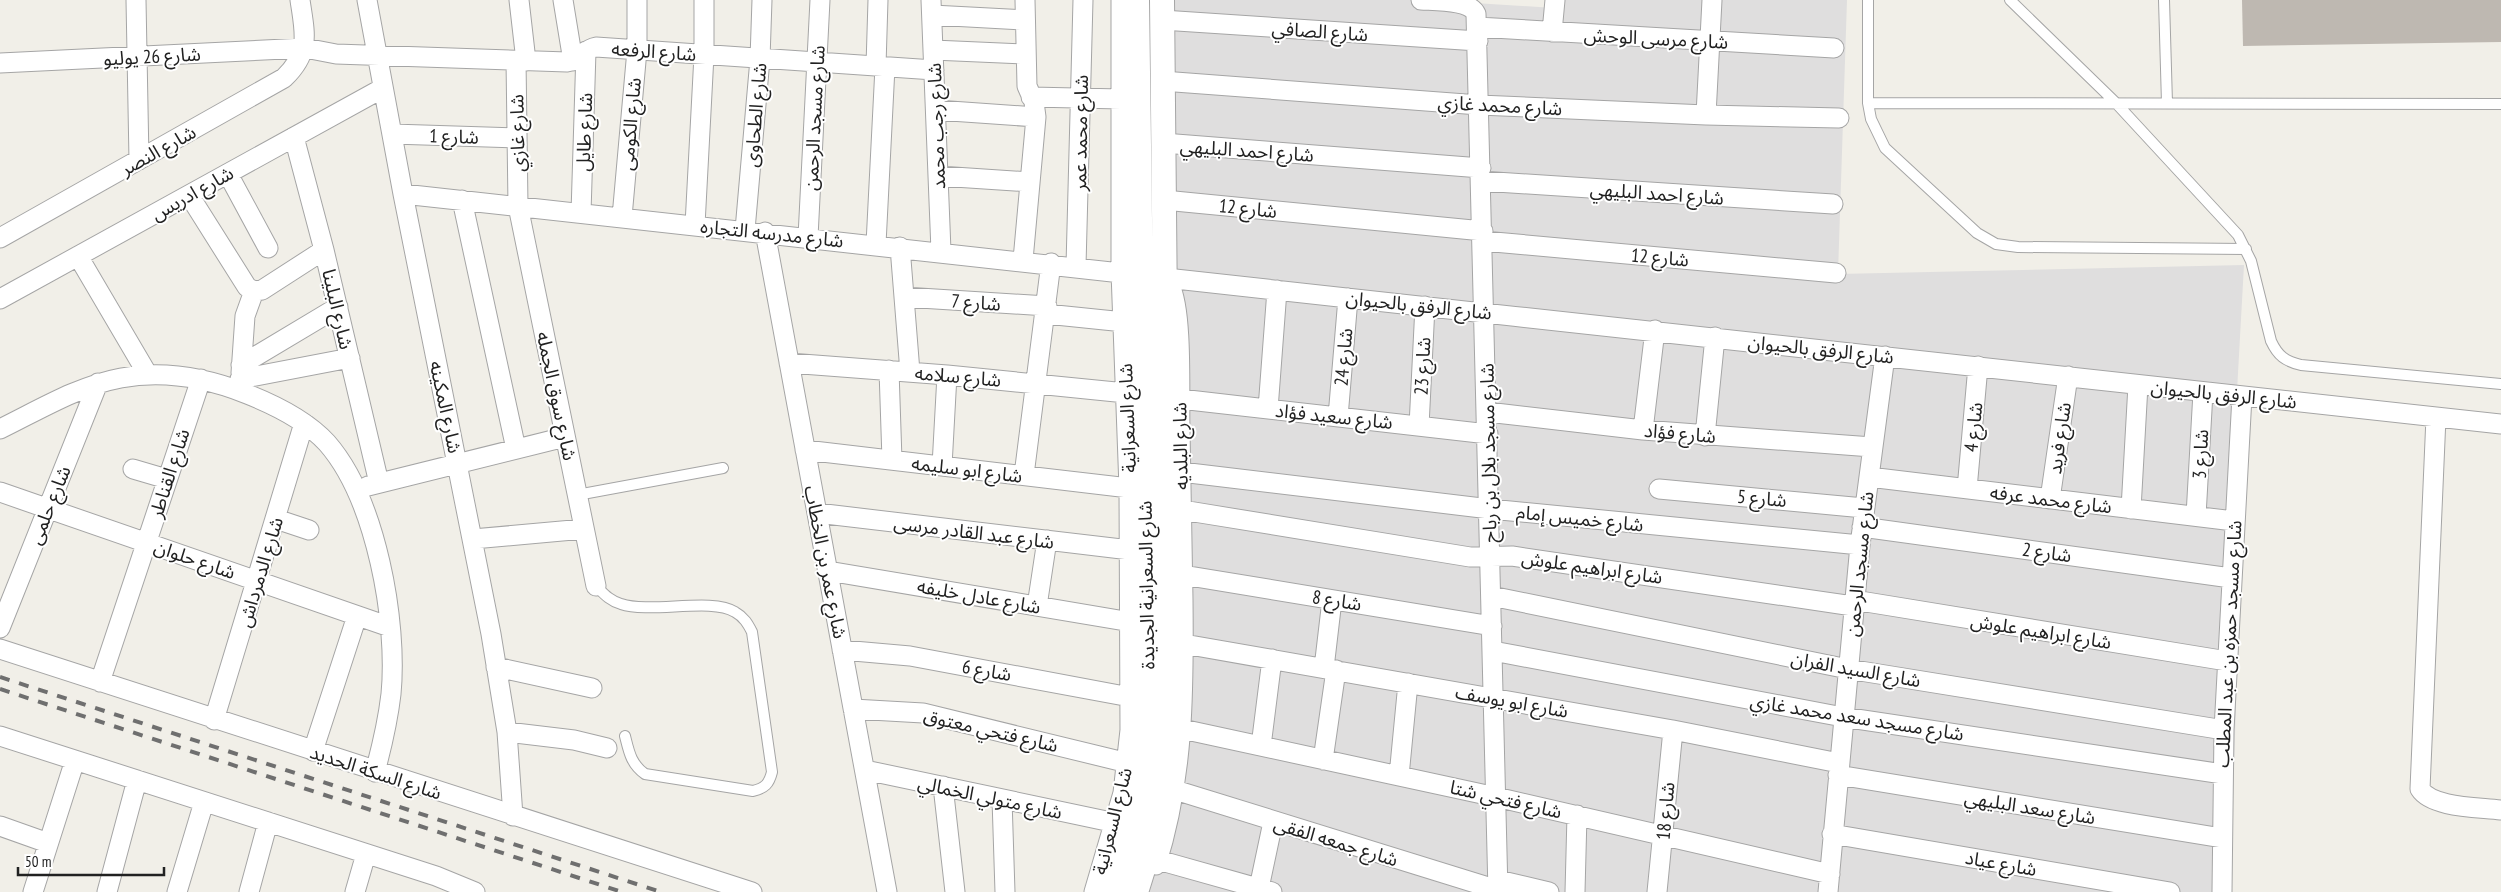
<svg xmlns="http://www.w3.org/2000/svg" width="2501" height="892" viewBox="0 0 2501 892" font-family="'PT Sans Narrow','Noto Sans Arabic',sans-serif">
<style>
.residential{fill:#dfdede}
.building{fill:#beb8b1}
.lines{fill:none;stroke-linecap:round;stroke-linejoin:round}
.service-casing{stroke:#a5a5a5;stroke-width:12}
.minor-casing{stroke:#a5a5a5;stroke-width:21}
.tertiary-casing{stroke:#a5a5a5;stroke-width:26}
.service{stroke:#fff;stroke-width:10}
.minor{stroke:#fff;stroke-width:19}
.tertiary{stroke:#fff;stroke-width:24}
.rail{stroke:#6f6f6f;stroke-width:4;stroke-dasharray:10 10;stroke-linecap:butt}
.labels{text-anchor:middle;stroke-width:4;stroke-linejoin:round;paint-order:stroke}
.street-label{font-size:19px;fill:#212121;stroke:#fff}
</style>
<rect width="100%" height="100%" fill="#f1efe8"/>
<!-- residential -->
<path class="residential" d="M1174,0H1427L1554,8L1555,0H1847L1838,274L2244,265L2237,391L2246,393L2230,892H1142L1171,332Z"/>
<!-- building -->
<path class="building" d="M2242,0H2501V42L2243,46Z"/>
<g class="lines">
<!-- service casing -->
<g class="service-casing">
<path id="service" d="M1868,0V103L1871,119L1885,148L1977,233L1996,244L2018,247L2246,249
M2010,0L2115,102L2238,235L2251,261L2271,341C2278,356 2285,361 2301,365L2501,384
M2164,0L2167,103
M1868,103L2501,104
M577,495L723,468
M596,586C604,594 610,601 621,604C650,614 712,597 735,612C744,617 748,624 752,632L772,772C769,784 765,788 753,791L645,774C631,764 629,752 625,736"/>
</g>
<!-- minor casing -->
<g class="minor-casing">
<path id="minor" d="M136,0L139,160
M367,0L403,194L491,634L507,732L513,816
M519,0L526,61
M563,0L573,61
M931,0L941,251
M1421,0C1436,1 1470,0 1476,14L1498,892
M932,15L1025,20
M1162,20L1478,41
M1477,27L1834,48
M1552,32L1555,0
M933,50L1026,54
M516,60L518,206L596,586
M0,63L305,48L336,54L567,62C579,61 584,49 596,47L934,70
M876,66L878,0
M1162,81L1479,105L1706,115L1839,118
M1031,97L1121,99
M936,110L1036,117
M1706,115L1712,0
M392,134L516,138
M294,137L324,250L379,483
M1163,143L1481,168
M228,174L268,248
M939,176L1030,182
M1481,181L1833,204
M403,194C1103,268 1801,351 2501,424
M189,195L247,287L254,291L262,290L324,250
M462,200L516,449
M1164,200L1483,231
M581,213L586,51
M622,217L637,50V0
M695,225L704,55V0
M745,230L760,59L762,0
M765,232L887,892
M808,237L820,0
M0,238L284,78C311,52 305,34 300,0
M1483,241L1836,273
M876,244L885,67
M900,247L910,372
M78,256L148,375
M1023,260L1036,117L1034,102L1027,86L1025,0
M1076,266L1083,0
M904,297L1047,306
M0,299L383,88
M1046,314L1124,322
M789,363L947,375L1126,393
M241,365L338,307
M889,370L892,460
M241,373L245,316L254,291
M240,379L350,358
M1180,399L1488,434
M1268,409L1277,290
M1487,412L1643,430L1872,447
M1338,417L1348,298
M2436,417L2420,789C2432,808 2479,807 2501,810
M1419,426L1425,306
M0,429C39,410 78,386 121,378C164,370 207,378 247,394C275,405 306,420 327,443C376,499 398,621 391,694C388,720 382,746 375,772
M1643,430L1655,330
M1705,436L1715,337
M805,450L1129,488
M942,466L947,375
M133,469L167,479
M1181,472L1490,509L1860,545
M1024,475L1051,263
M1869,477L2234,521
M368,486L565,437
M1659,489L1864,508
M1967,489L1978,366
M0,492L390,627
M2050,499L2068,376
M2131,509L2138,385
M1182,510L1470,557L1512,556L1853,606
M817,513L1130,550
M2196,516L2203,392
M276,519L309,530
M1862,527L2231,578
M473,539L584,529
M828,571L1131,622
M1183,575L1492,626
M1491,596L1848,669L2224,730
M1854,600L2227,661
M1037,606L1047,540
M0,628L98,383
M1184,644L1673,730L1839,763
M0,649L752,892
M842,650L910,656L1130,697
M1493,651L1843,717L2223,774
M496,667L592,688
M1324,668L1332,600
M100,682L201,379
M853,709L923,713L1128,763
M214,720L304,423
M1182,729L1496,797L1830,874
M507,732L574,740L607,748
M0,736L436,876L475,892
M1261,746L1272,659
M313,751L357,616
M1323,760L1336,670
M865,770L1116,823
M1838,775L2222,838
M1399,776L1408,683
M943,786L955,892
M1175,790L1498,890
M1002,799L1005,892
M0,826L48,843
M1832,834L2170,892
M1158,860L1272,892
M1156,865C1184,778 1184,689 1183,599C1182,542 1181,485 1180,429C1179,396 1183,312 1170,286
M1498,880L1549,892
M1259,888L1273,822
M33,892L75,760
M107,892L137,780
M177,892L204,802
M249,892L268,822
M355,892L366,854
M1094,892L1123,793L1130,730L1129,488L1121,272V0
M1575,892L1577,815
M1657,892L1673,730
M1828,892L1860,545L1885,356
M2222,892L2224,730L2242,396"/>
</g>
<!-- tertiary casing -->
<g class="tertiary-casing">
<path id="tertiary" d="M1114,892L1139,804L1147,729L1137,0
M1136,892C1153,840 1165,788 1169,733L1162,0"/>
</g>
<!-- service -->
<use href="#service" class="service"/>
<!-- minor -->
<use href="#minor" class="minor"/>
<!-- tertiary -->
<use href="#tertiary" class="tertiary"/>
<!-- rail -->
<path class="rail" d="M0,677L661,892
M0,689L622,892"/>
</g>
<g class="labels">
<!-- street labels -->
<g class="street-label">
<text transform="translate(1320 31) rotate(4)" y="7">شارع الصافي</text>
<text transform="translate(1656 38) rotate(3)" y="7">شارع مرسى الوحش</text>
<text transform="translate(654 51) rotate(4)" y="7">شارع الرفعه</text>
<text transform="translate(152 56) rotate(-3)" y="7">شارع 26 يوليو</text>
<text transform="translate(1500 105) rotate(3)" y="7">شارع محمد غازي</text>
<text transform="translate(755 115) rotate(-85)" y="7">شارع الطحاوى</text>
<text transform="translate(814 118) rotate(-87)" y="7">شارع مسجد الرحمن</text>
<text transform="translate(630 124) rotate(-85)" y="7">شارع الكومى</text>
<text transform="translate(936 126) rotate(-92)" y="7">شارع رجب محمد</text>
<text transform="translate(584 132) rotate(-88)" y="7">شارع طايل</text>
<text transform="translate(517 133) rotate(-91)" y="7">شارع غازي</text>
<text transform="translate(1080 133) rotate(-89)" y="7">شارع محمد عمر</text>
<text transform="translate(454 136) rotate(2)" y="7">شارع 1</text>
<text transform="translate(158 150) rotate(-29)" y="7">شارع النصر</text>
<text transform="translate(1247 150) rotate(4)" y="7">شارع احمد البليهي</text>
<text transform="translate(192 193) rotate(-29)" y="7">شارع ادريس</text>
<text transform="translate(1657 193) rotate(4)" y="7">شارع احمد البليهي</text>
<text transform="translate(1248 208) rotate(6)" y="7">شارع 12</text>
<text transform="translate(772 233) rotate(6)" y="7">شارع مدرسه التجاره</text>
<text transform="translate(1660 257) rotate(5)" y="7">شارع 12</text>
<text transform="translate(976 302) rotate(4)" y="7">شارع 7</text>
<text transform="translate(1419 305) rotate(6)" y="7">شارع الرفق بالحيوان</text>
<text transform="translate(338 309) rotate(77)" y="7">شارع البلينا</text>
<text transform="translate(1821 349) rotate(6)" y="7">شارع الرفق بالحيوان</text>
<text transform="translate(1343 357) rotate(-85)" y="7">شارع 24</text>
<text transform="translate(1422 366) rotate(-87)" y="7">شارع 23</text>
<text transform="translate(958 376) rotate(5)" y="7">شارع سلامه</text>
<text transform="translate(2224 394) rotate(6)" y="7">شارع الرفق بالحيوان</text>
<text transform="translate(557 396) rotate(78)" y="7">شارع سوق الجمله</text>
<text transform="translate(446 407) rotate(78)" y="7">شارع المكينه</text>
<text transform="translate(1334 416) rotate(6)" y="7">شارع سعيد فؤاد</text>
<text transform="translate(1127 418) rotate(-92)" y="7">شارع السعرانية</text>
<text transform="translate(1973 427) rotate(-84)" y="7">شارع 4</text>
<text transform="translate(1680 433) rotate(5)" y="7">شارع فؤاد</text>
<text transform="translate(2059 438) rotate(-82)" y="7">شارع فريد</text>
<text transform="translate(1180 446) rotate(-91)" y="7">شارع البلديه</text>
<text transform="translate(1488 453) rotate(-91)" y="7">شارع مسجد بلال بن رباح</text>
<text transform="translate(2200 454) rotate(-87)" y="7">شارع 3</text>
<text transform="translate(967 469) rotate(7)" y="7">شارع ابو سليمه</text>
<text transform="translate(169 473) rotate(-72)" y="7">شارع القناطر</text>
<text transform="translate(1762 498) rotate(5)" y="7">شارع 5</text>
<text transform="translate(2051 499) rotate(7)" y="7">شارع محمد عرفه</text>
<text transform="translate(49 505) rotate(-68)" y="7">شارع حلمى</text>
<text transform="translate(1580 518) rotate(6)" y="7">شارع خميس إمام</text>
<text transform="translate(974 532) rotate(7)" y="7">شارع عبد القادر مرسى</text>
<text transform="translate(2047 552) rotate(8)" y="7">شارع 2</text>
<text transform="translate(195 559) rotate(19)" y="7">شارع حلوان</text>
<text transform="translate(826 562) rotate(79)" y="7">شارع عمر بن الخطاب</text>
<text transform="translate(1859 564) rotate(-84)" y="7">شارع مسجد الرحمن</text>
<text transform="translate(1592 567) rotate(8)" y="7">شارع ابراهيم علوش</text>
<text transform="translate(260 572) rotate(-73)" y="7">شارع الدمرداش</text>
<text transform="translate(1146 585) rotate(-91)" y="7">شارع السعرانية الجديدة</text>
<text transform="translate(979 596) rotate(10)" y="7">شارع عادل خليفه</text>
<text transform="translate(1337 600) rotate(9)" y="7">شارع 8</text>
<text transform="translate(2041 631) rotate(9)" y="7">شارع ابراهيم علوش</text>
<text transform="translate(2228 644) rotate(-87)" y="7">شارع مسجد حمزه بن عبد المطلب</text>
<text transform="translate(1856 669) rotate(10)" y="7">شارع السيد الفران</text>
<text transform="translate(987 670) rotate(10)" y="7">شارع 6</text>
<text transform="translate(1512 701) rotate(10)" y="7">شارع ابو يوسف</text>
<text transform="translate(1857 717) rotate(9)" y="7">شارع مسجد سعد محمد غازي</text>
<text transform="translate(991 730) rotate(13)" y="7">شارع فتحي معتوق</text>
<text transform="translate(376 772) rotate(18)" y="7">شارع السكة الحديد</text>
<text transform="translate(990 797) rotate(12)" y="7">شارع متولي الخمالي</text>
<text transform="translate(1506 799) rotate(13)" y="7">شارع فتحي شتا</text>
<text transform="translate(2030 807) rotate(9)" y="7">شارع سعد البليهي</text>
<text transform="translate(1665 811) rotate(-85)" y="7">شارع 18</text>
<text transform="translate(1112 821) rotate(-76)" y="7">شارع السعرانية</text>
<text transform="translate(1336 841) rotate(17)" y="7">شارع جمعه الفقى</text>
<text transform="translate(2001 863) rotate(10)" y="7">شارع عياد</text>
</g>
</g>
<!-- scale -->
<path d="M18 867v8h146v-8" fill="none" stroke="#212121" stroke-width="2.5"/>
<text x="25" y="867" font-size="15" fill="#212121" stroke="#ffffff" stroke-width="4" paint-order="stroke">50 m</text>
</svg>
